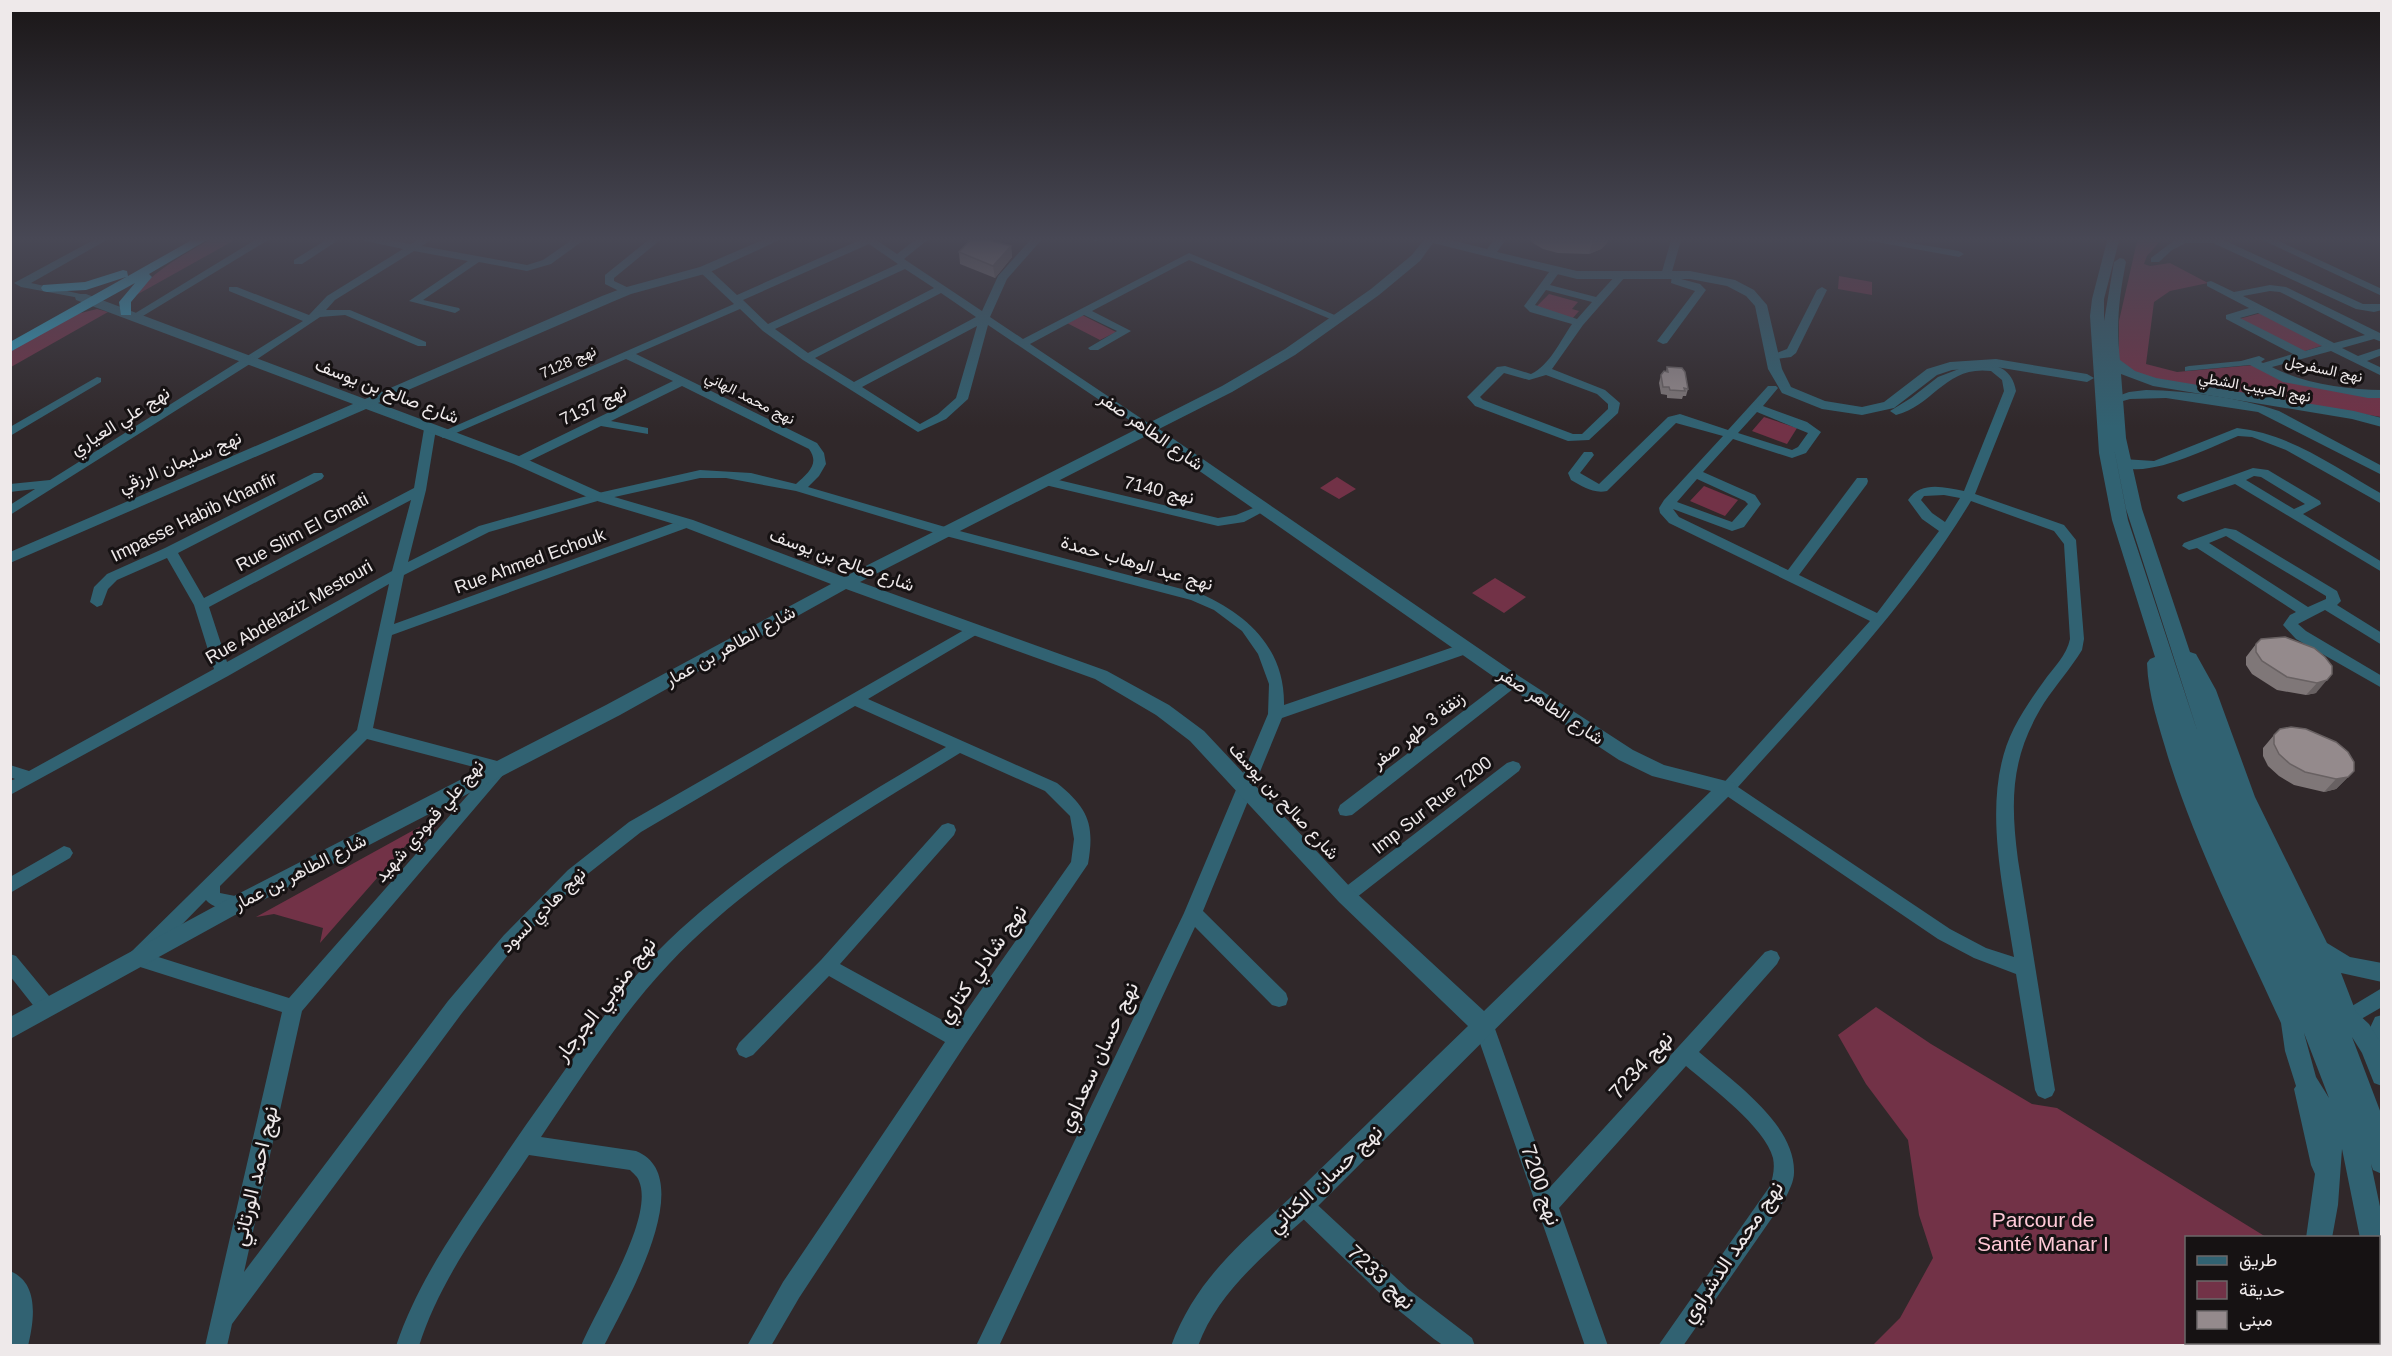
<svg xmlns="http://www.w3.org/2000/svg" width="2392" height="1356" viewBox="0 0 2392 1356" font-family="Arial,Vazirmatn,sans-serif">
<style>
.green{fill:#723247}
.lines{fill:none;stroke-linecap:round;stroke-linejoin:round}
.minor{fill:#316272;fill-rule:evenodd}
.tertiary{fill:#316272;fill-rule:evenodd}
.trunk{fill:#30a0c1;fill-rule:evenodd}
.wall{fill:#7f7778}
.shaded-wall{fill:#686162}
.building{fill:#948a8c;stroke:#686162;stroke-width:1.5}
.labels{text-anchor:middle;stroke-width:6;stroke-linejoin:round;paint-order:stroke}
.far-street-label{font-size:15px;fill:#eee9ea;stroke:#161213}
.street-label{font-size:18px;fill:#eee9ea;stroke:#161213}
.near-street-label{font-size:21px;fill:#eee9ea;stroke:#161213}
.near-park-label{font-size:21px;fill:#ffc9d7;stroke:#161213}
</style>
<rect width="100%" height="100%" fill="#30282a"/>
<!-- green -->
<path class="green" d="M215,237H240L131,298C154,270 183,255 215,237Z
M2138,237H2164L2147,256L2144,264L2150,266L2170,263L2208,283L2170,291L2154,302L2146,364L2177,372L2254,365L2284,381L2381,396V417L2146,378L2119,363V321Z
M1839,276L1872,282V295L1838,289Z
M1549,294L1578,302L1572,309L1579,311L1572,319L1535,308Z
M97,309L108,312L11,367L10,351L73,315Z
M2261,313L2324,345L2302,352L2239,319Z
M1082,315L1116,332L1100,340L1067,323Z
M1764,417L1797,428L1787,444L1752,431Z
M1337,477L1356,489L1339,499L1320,488Z
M1704,486L1738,500L1725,516L1690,501Z
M1495,578L1526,597L1504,613L1472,593Z
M432,820L440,822L419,847L407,844L320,943L323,928L274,914L256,917Z
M1876,1007L1931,1044L2032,1104L2057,1108L2266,1237L2186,1238V1342L2238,1343L2237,1345H1873L1900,1318L1933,1258L1919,1215L1908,1140L1866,1084L1838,1035Z"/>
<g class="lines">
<!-- minor -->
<path class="minor" d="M99,237H112L31,283L85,295V299L21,287L14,283Z
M260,237H273L138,319H130L129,317Z
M331,237H343L302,264H294V260Z
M347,237H371L411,244L423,237H435L422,246L527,265L543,260L576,237H588L551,264L527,271L479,262L423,300L459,308L460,310L455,313L409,301L468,261L414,251L335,300L326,310H350L426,342V346H418L345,315L320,317L253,362L10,515V505L35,489L10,492V484L50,480L303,321L229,291V287H237L309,315L327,296L403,249Z
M652,237H664L614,278V281L631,289V293H623L605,284V275Z
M860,237H872L897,254L919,237H931L904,259L982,311L998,276L1033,237H1044L1007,279L990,317L1023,339L1189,253L1344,319L1339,322L1335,321L1189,260L1092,311L1131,331L1098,350H1090L1088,348L1117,331L1084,315L1030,344L1151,425L1153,428L1147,432L988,325L968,399L946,419L918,432L803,360L763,331L740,309L636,354L817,443L824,453L826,464L819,476L808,487L952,529L1201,594C1249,615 1285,650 1284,705L1462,644H1472L1474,648L1472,652L1282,718L1203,911L1286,993L1288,999L1286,1005L1279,1007L1272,1005L1195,927L999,1346H976L1184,913L1268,714L1269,684L1258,654L1242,631L1214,610L1191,600L942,535L796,491L726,478H700L601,500L489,532L404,575L394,624L682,520L687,519L694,523L692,526L392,635L373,728L501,762L507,764L509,768L302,1011L244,1272L448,1001L504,935L568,870L629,822L971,626H981L983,629L981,632L868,699L1057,783C1088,808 1095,824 1088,864L965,1045L799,1298L771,1346H747L783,1282L945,1042L829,976L753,1055L746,1058L739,1055L736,1049L739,1043L821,960L942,825L948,823L954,825L956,830L954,835L840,964L955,1027L1071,862L1074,839L1070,816L1045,791L960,753C858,816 751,877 669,964C620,1016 581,1078 541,1137L636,1151C701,1177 623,1307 604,1346H581C596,1309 655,1218 639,1181C638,1177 633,1173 630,1170L529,1155C489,1215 441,1276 419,1346H396C418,1280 458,1226 496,1169C523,1128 551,1090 579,1050C607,1012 634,974 668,941C750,863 849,805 946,747L855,706L641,832L580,880L516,945L462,1013L232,1324L227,1346H205L282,1012L137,966L131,964L128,958L131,952L357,730L389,584L228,676L10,795V781L15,779L10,777V765L29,771L214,669L194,605L167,558L117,580L108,589L102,605L97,607L90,602L94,587L107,574L165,548L314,473H322L324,476L322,479L178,553L204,598L414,488L424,429L430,425L436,429L426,490L408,562L479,526L594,494L700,470L751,473L796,484C808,473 820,464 809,449L682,386L611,421L648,428V434L601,426L523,464H515L513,461L515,458L673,381L626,359L447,437L443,438L437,434L734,304L700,272V268H708L737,295L862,239ZM869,244L898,264L768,324L743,300ZM905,269L934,288L808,353L775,329ZM941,293L976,317L854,382L815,358ZM977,326L956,398L938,414L920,424L862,387ZM411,500L392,571L227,662L209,607ZM367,739L489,771L289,998L152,955L206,900C213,909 235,912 245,908L248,903L245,898L220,893V886Z
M1088,237H1100L1101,238L1096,241Z
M1672,237H1682L1671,275L1666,278L1661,275Z
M1849,237H1874L1959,251L1964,254L1959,257Z
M2185,237L2219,238L2363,304H2382V310L2374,312L2356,309L2213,243H2186L2172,250L2159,262H2151V258L2172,242Z
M2256,237H2270L2382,289V296Z
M1556,267L1561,270L1550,285L1596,297L1617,274L1626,276L1583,325L1552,369L1605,390L1620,403L1618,413L1589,440L1568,441L1475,406L1467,397L1497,367L1505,366L1531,374C1550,365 1560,341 1572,324L1530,312L1524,306L1552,268ZM1546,290L1592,302L1577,319L1535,305ZM1504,373L1529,380L1546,375L1597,394L1608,404V409L1582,434H1573L1483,400L1480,397Z
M1677,272L1682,275L1681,279L1700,284L1706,290L1667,343L1663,344L1657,341L1695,291L1671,283L1672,275Z
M2211,281L2234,292L2270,285L2286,287L2380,333L2382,342L2374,339L2342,348L2358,356L2382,348V355L2367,361L2382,368V376L2331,351L2272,367C2301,383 2348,390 2382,390V398H2368L2283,382L2250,365L2185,371V367L2189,366L2241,361L2259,356L2265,359L2261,362L2263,363L2293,354L2226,319V315L2249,308L2207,286V282ZM2270,291L2280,292L2365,335L2334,343L2243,296ZM2258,313L2322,346L2305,351L2240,318Z
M1822,287L1827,290L1796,353L1791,357L1769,360V356L1787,349L1817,290Z
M1972,364C1994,363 2012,367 2016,391L1975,494L2064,525L2076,540L2084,639L2082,650C2071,668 2056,685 2044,703C2011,756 2010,799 2018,860L2055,1090L2052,1096L2045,1099L2038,1096L2035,1090L2016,974L1974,958L1938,939L1721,792L1719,788L1870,621L1669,523L1660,513L1659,508L1664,500L1723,436L1676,423L1607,491C1593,494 1582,486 1571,480L1568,473L1584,452H1592L1594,455L1580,473L1599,484L1668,417L1680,414L1728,430L1768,386H1776L1778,388L1763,406L1807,422L1821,432L1806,453L1792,458L1733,439L1703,472L1755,495L1761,504L1744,527L1732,531L1673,509L1679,517L1788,570L1857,478H1867L1868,481L1867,484L1799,575L1877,613L1939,531L1922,519L1908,500C1921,481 1943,487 1964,491L2004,391L2002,380L1991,371C1946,365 1934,405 1896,415L1890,411L1911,398L1938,377ZM1757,412L1808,433L1798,447L1792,450L1738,433ZM1697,479L1745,501L1748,504L1732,522L1677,502ZM1944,495L1960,498L1945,522L1932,513L1921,500L1924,496ZM1971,501L2054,531L2064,544L2070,639C2067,655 2053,668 2044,681C2033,696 2023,711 2014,728C1980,795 2003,885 2014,957L1986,948L1950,929L1738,787C1820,695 1907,607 1971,501Z
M97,377L101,378V382L10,436V427Z
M2146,390C2190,391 2237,397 2279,411L2382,466V475L2258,412L2166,398L2130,399L2116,403L2110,399L2129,392Z
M2237,428C2291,434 2336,468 2382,494V504L2286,450L2252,437L2238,436C2213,446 2139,484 2117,463L2123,459L2154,461Z
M2253,468L2268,470L2320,501L2321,504L2303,514L2382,562V572L2235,484L2183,502L2177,498L2178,495ZM2254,476L2261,477L2305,504L2294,509L2246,480Z
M1046,477L1218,518L1236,515L1263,504L1270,508L1244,522L1218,526L1041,484L1040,481L1041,478Z
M2225,528L2236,530L2337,591L2341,601L2337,605L2382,633V645L2325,610L2298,624L2306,631L2382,676V688L2296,639L2283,625L2290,615L2296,612L2197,548L2189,550L2182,546L2184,543ZM2226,536L2326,596V599L2308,607L2209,543Z
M1513,676L1518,677L1521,681L1518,685L1352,815L1346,816L1340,815L1338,810L1340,805L1508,677Z
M1513,761L1519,763L1521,767L1519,771L1352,901L1346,903L1340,901L1337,896L1340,891L1507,763Z
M64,846L70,848L73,853L70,858L10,893V877Z
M1771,950L1777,952L1780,958L1777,964L1699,1052C1732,1081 1796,1124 1794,1173C1794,1181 1789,1191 1785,1199L1683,1346H1658L1770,1186C1773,1177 1775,1168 1773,1158C1765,1127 1711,1087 1686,1066L1559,1208L1608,1346H1585L1474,1026L1477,1020L1484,1017L1491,1020L1494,1026L1551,1186L1765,952Z
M10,954L16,956L54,1002L56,1008L54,1014L47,1016L40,1014L10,976Z
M2382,988V1007L2349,1026L2342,1024L2340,1018L2342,1012Z
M2382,1015V1045L2379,1051L2372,1054L2365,1051L2362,1045L2375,1017Z
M1302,1194L1309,1197L1408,1289L1472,1338L1475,1346H1444L1434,1339L1392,1305L1295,1211L1291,1204L1295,1197Z
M10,1271C40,1283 34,1321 28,1346H10Z"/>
<!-- tertiary -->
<path class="tertiary" d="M769,237H786L708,273L631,294L612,302L378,403L524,458L604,494L693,520L844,577L1222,386L1285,349L1371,289L1412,255L1426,237H1439L1487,249L1496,237H1508L1497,252L1577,271H1690L1735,280L1754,290L1767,305L1782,369L1791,387L1825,401L1862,407L1884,402L1927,369L1950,362L1996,359L2087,374L2094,378L2087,382L1996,367L1952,370L1937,375L1894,408L1862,415L1822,409L1782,393L1768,369L1755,306L1746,296L1727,286L1690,279H1577L1433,243L1420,261L1379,295L1295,355L1232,392L1159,429L1519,676L1633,750L1664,765L1734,783L1737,788L1311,1213C1269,1251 1218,1291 1198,1346H1171C1199,1271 1252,1235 1307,1182C1361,1130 1414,1078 1468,1026L1339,902L1190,741L1156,715L1095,679L846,589L620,715L246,909L10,1039V1017L232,897L606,705L831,584L681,526L594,500L514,464L366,409L10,563V552L353,404L76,300L75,297L76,294H86L365,399L602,296L623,288L700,267ZM1148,435L1507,686L1619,760L1652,776L1711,791L1484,1011L1353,890L1204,731L1169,705L1107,671L860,582Z
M2108,237H2120L2104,299V321L2114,262L2120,258L2124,259L2126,262C2119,297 2116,324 2120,360L2135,371L2156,378L2354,411L2382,418V427L2352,419L2153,386L2121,374L2126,438L2142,509L2190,652L2196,654L2216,690L2255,797L2327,943L2350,957L2382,963V982L2341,973L2356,1012L2369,1024L2382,1045V1086L2374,1083L2362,1053L2352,1037L2382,1116V1174L2373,1170L2371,1164L2382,1216V1247L2378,1249V1238H2360L2342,1149L2338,1205L2332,1238H2306L2315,1174L2311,1165L2294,1089L2296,1086L2285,1051L2281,1023C2241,935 2197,849 2168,757C2159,726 2148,695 2147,663L2150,659L2155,657L2112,520L2099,453L2090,316L2092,299ZM2113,443L2126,509L2198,733L2128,520ZM2304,1033L2329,1098L2316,1077Z
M2378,1257L2382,1258V1307L2378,1306Z
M2248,1342H2275L2274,1346H2247Z"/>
<!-- trunk -->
<path class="trunk" d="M197,237H212L149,274L152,277L131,302V315H121L119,302L135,283L10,352V342L126,277L86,290L47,292L43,291L41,288L43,285L85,282L123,270L127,271L128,276Z"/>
</g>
<!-- wall -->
<path class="wall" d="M1529,237H1608L1607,243L1601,249L1589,254L1558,253L1543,249L1533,243Z
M1011,246L1012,257L995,278L960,264L959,252Z
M1667,367L1688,389L1686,396H1683L1682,399L1667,398V395L1661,394L1659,383L1661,375L1666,372Z
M2256,644L2325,657L2316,693L2306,695L2277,690L2252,674L2246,665V657Z
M2274,735L2354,771L2336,789L2324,792L2294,785L2279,776L2268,766L2263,756V748Z"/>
<!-- shaded-wall -->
<path class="shaded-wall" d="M1597,237H1608L1607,243L1601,249L1589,254L1593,239Z
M1011,246L1012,257L995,278L993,266Z
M2332,674L2316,693L2306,695L2317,683Z
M2348,777L2336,789L2324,792L2336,779Z"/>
<!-- building -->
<path class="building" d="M973,237H977L1011,246L993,266L959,252Z
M1558,237H1597L1593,239L1561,238Z
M1667,367L1682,368L1685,372L1688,389L1684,388L1685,391L1670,390L1669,387H1663L1661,375L1664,371L1668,372Z
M2285,637L2314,648L2325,657L2332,666V674L2327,680L2317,683L2287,677L2262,661L2256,652V644L2261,639Z
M2291,727L2306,729L2336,742L2348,752L2354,762V771L2348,777L2336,779L2305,772L2290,764L2279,754L2274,744V735L2280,729Z"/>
<!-- sky -->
<linearGradient id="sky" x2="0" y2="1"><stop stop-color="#1a1617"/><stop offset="0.56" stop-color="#484855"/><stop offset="1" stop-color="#484855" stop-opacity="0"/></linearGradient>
<rect width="2392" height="427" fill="url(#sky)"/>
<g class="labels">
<!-- far-street labels -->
<g class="far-street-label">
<text transform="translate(568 362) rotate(-24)" y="5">نهج 7128</text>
<text transform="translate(2324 369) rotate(12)" y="5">نهج السفرجل</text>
<text transform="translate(2255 387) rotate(10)" y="5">نهج الحبيب الشطي</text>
<text transform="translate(750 398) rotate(27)" y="5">نهج محمد الهاني</text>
</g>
<!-- street labels -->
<g class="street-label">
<text transform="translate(387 391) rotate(21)" y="6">شارع صالح بن يوسف</text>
<text transform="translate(593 405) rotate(-26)" y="6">نهج 7137</text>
<text transform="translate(120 421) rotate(-32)" y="6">نهج علي العياري</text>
<text transform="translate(1151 431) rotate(35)" y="6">شارع الطاهر صفر</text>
<text transform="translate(180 462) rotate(-23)" y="6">نهج سليمان الرزقي</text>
<text transform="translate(1159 490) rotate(13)" y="6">نهج 7140</text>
<text transform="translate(194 517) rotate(-26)" y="6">Impasse Habib Khanfir</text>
<text transform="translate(302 532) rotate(-28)" y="6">Rue Slim El Gmati</text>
<text transform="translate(842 560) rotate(20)" y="6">شارع صالح بن يوسف</text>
<text transform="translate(530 561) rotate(-20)" y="6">Rue Ahmed Echouk</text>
<text transform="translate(1137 563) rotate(16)" y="6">نهج عبد الوهاب حمدة</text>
<text transform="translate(289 612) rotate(-30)" y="6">Rue Abdelaziz Mestouri</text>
<text transform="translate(730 646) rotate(-29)" y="6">شارع الطاهر بن عمار</text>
<text transform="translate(1551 706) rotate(34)" y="6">شارع الطاهر صفر</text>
<text transform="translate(1418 730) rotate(-38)" y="6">زنقة 3 طهر صفر</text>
<text transform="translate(1284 801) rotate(47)" y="6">شارع صالح بن يوسف</text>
<text transform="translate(1432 805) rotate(-38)" y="6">Imp Sur Rue 7200</text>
<text transform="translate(429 821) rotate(-49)" y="6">نهج علي قمودي شهيد</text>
<text transform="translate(300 872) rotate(-27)" y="6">شارع الطاهر بن عمار</text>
<text transform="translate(543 910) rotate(-45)" y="6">نهج هادي لسود</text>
</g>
<!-- near-street labels -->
<g class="near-street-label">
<text transform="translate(982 964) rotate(-55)" y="7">نهج شادلي كتاري</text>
<text transform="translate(605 999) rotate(-52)" y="7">نهج منوبي الجرجار</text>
<text transform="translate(1098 1057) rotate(-65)" y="7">نهج حسان سعداوي</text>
<text transform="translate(1641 1065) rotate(-48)" y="7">نهج 7234</text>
<text transform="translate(255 1176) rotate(-77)" y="7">نهج احمد الورتاني</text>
<text transform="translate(1325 1179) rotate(-43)" y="7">نهج حسان الكناني</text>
<text transform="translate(1541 1185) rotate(71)" y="7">نهج 7200</text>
<text transform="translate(1732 1252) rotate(-56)" y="7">نهج محمد الدشراوي</text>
<text transform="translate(1381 1277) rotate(43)" y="7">نهج 7233</text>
</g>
<!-- near-park labels -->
<g class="near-park-label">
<text x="2043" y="1227">Parcour de<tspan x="2043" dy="24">Santé Manar I</tspan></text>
</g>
</g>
<!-- border -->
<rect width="2392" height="1356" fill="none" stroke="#eee9ea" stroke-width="24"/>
<!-- legend -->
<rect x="2185" y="1236" width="195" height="108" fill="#161213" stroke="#6c6869" stroke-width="1.5"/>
<rect x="2197" y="1256" width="30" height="9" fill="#316272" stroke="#6c6869" stroke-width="1.5"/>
<text x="2239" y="1266" font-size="18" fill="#eee9ea">طريق</text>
<rect x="2197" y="1281" width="30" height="18" fill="#723247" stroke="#6c6869" stroke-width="1.5"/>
<text x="2239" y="1296" font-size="18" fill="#eee9ea">حديقة</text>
<rect x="2197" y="1311" width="30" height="18" fill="#948a8c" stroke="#6c6869" stroke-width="1.5"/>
<text x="2239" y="1326" font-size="18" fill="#eee9ea">مبنى</text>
</svg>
